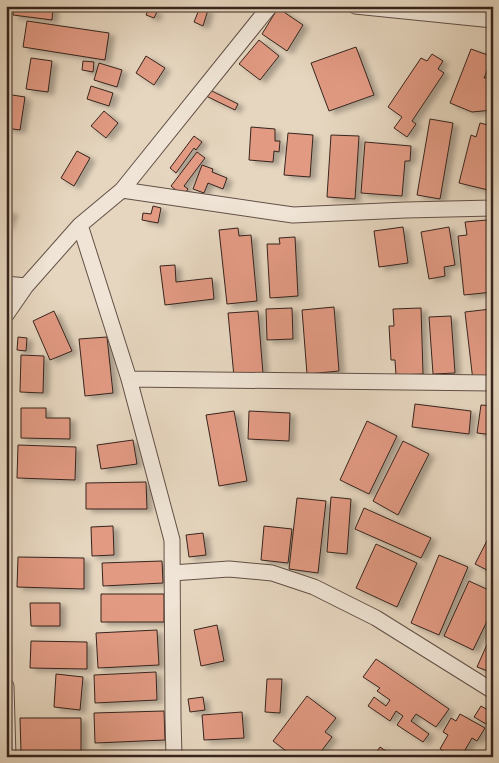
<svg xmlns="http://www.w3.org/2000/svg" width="499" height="763" viewBox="0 0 499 763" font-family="'IM FELL DW Pica',serif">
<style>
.building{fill:#e29a83;stroke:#36241d;filter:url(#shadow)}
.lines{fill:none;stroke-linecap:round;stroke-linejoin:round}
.street-casing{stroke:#625046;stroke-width:17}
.street{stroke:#efe4d5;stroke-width:15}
</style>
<defs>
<filter id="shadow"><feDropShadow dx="5.5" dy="3" stdDeviation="2.5" flood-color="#0004"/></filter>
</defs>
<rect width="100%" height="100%" fill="#e6d6bf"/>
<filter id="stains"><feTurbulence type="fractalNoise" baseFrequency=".004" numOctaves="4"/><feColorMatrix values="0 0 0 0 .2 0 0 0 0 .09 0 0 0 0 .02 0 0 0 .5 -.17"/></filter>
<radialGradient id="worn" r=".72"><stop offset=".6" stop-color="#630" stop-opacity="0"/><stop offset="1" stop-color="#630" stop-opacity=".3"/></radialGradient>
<!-- building -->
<path class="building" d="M14,6H53L52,20L13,15Z
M200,7L208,10L203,26L194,22Z
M149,8L157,12L154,18L146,15Z
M278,8L303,25L287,51L262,34Z
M27,21L109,33L105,60L23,47Z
M259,40L279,56L260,80L239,64Z
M356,47L374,95L329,111L311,63Z
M471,49L493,57L484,78L493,77V110L472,112L450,103Z
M432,54L443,61L438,69L444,73L412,121L416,124L407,137L394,128L402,117L388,107L421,58L427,61Z
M146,56L165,68L154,85L136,73Z
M31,58L52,61L48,92L26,89Z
M83,61L94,62L93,72L82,70Z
M99,63L122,70L117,87L94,80Z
M91,86L113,93L109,106L87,99Z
M210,90L238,104L235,110L206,96Z
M6,94L25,97L20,130L6,128Z
M104,111L118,123L106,138L91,126Z
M430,119L453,123L440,199L417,195Z
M489,121L493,122V172L488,190L459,183L471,135L476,137L480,123L488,125Z
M251,127L275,129V141H280L279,152L274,151L273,162L249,160Z
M288,133L313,135L310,177L284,175Z
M331,135L359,136L355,199L327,197Z
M194,136L202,142L196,150L194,148L176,173L170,168Z
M365,142L411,146L410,161H405L402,196L361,193Z
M77,151L90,158L74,186L61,178Z
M197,152L205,158L184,186L188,189L183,196L171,186Z
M202,165L213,169L212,172L227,178L223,189L208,183L204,193L193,189Z
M153,206L161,208L158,223L142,220L143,213L151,214Z
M6,210L12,212L6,229Z
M487,220L493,271V292L464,295L458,236L467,235L465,222Z
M403,227L408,263L379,267L374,231Z
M449,227L455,265L444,267L445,276L429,279L421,232Z
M238,228L239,236L251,235L257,301L227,304L219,230Z
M295,237L298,296L270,298L267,244H280L279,238Z
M175,265L176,282L212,278L214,299L165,305L160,266Z
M334,307L339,371L307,374L302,310Z
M292,308L293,339L267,340L266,309Z
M421,308L423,374L396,375L395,360H391L389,326H394L393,309Z
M491,309L493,323V378L473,381L465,312Z
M54,311L72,351L50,360L33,321Z
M258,311L263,374L234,377L228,313Z
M451,316L455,373L433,374L429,317Z
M18,337L27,338L26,351L17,350Z
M107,337L113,393L85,396L79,339Z
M21,355L44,356L43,393L20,392Z
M415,404L471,411L469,434L412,427Z
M481,405L493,406V435L477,433Z
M21,408H46V418H70V439L21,438Z
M234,411L247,481L219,486L206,415Z
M249,411L290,413L289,441L248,439Z
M367,421L397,436L369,494L340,480Z
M133,440L137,464L101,469L97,445Z
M403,441L429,454L398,515L373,501Z
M18,445L76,447L75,480L17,478Z
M146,482L147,509H86V483Z
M331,497L351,499L347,554L327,552Z
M297,498L326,501L318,573L289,569Z
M364,508L431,538L421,558L355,529Z
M113,526L114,555L92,556L91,527Z
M264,526L292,529L288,563L261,560Z
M493,529V573L475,564Z
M203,533L206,555L189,557L186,535Z
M376,544L417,563L397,607L356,588Z
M439,555L468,567L439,635L411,623Z
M18,557L84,558V589L17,587Z
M162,561L163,583L103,586L102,563Z
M469,581L493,592V609L473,650L444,636Z
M101,594H164V622H101Z
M30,603H60V626H31Z
M217,625L224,661L201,666L194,630Z
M157,630L159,665L98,668L96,633Z
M493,631V673L477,667Z
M31,641L87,642V669L30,668Z
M376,659L449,709L436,727L416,714L411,721L429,734L423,742L397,725L403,716L396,711L390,721L368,706L374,697L386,706L390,700L377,691L380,688L363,677Z
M156,672L157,700L95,703L94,675Z
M56,674L83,677L80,710L54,707Z
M267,679H282L280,713L265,712Z
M307,696L336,718L325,732L332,737L317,757H294L273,741Z
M203,697L205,710L190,712L188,699Z
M481,706L493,713L486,724L474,717Z
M164,711L165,740L95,743L94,713Z
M242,712L244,738L204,740L202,715Z
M460,714L485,728L477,741L472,738L461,757H454L440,749L448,735L443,732L451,718L456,721Z
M20,718H81V751L21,752Z
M380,747L395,757H373Z
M162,751V757H96Z"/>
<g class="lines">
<!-- street casing -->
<g class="street-casing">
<path id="street" d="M355,6L493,20
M122,190L293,215L406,210L493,208
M80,225L129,379L172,540L173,718L174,757
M6,284L26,286
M6,315L26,286L80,225L122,190L270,6
M129,379L493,383
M172,573L229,569L272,573L314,587L376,618L493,691
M6,686L8,757"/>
</g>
<!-- street -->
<use href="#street" class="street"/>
</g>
<!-- margin -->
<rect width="499" height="763" fill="none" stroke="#e6d6bf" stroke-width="25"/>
<rect x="8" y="8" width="484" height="748" fill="none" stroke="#36241d" stroke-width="2.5"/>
<rect x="12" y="12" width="474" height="738" fill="none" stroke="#36241d"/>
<rect width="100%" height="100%" filter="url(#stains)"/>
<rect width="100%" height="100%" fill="url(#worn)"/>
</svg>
